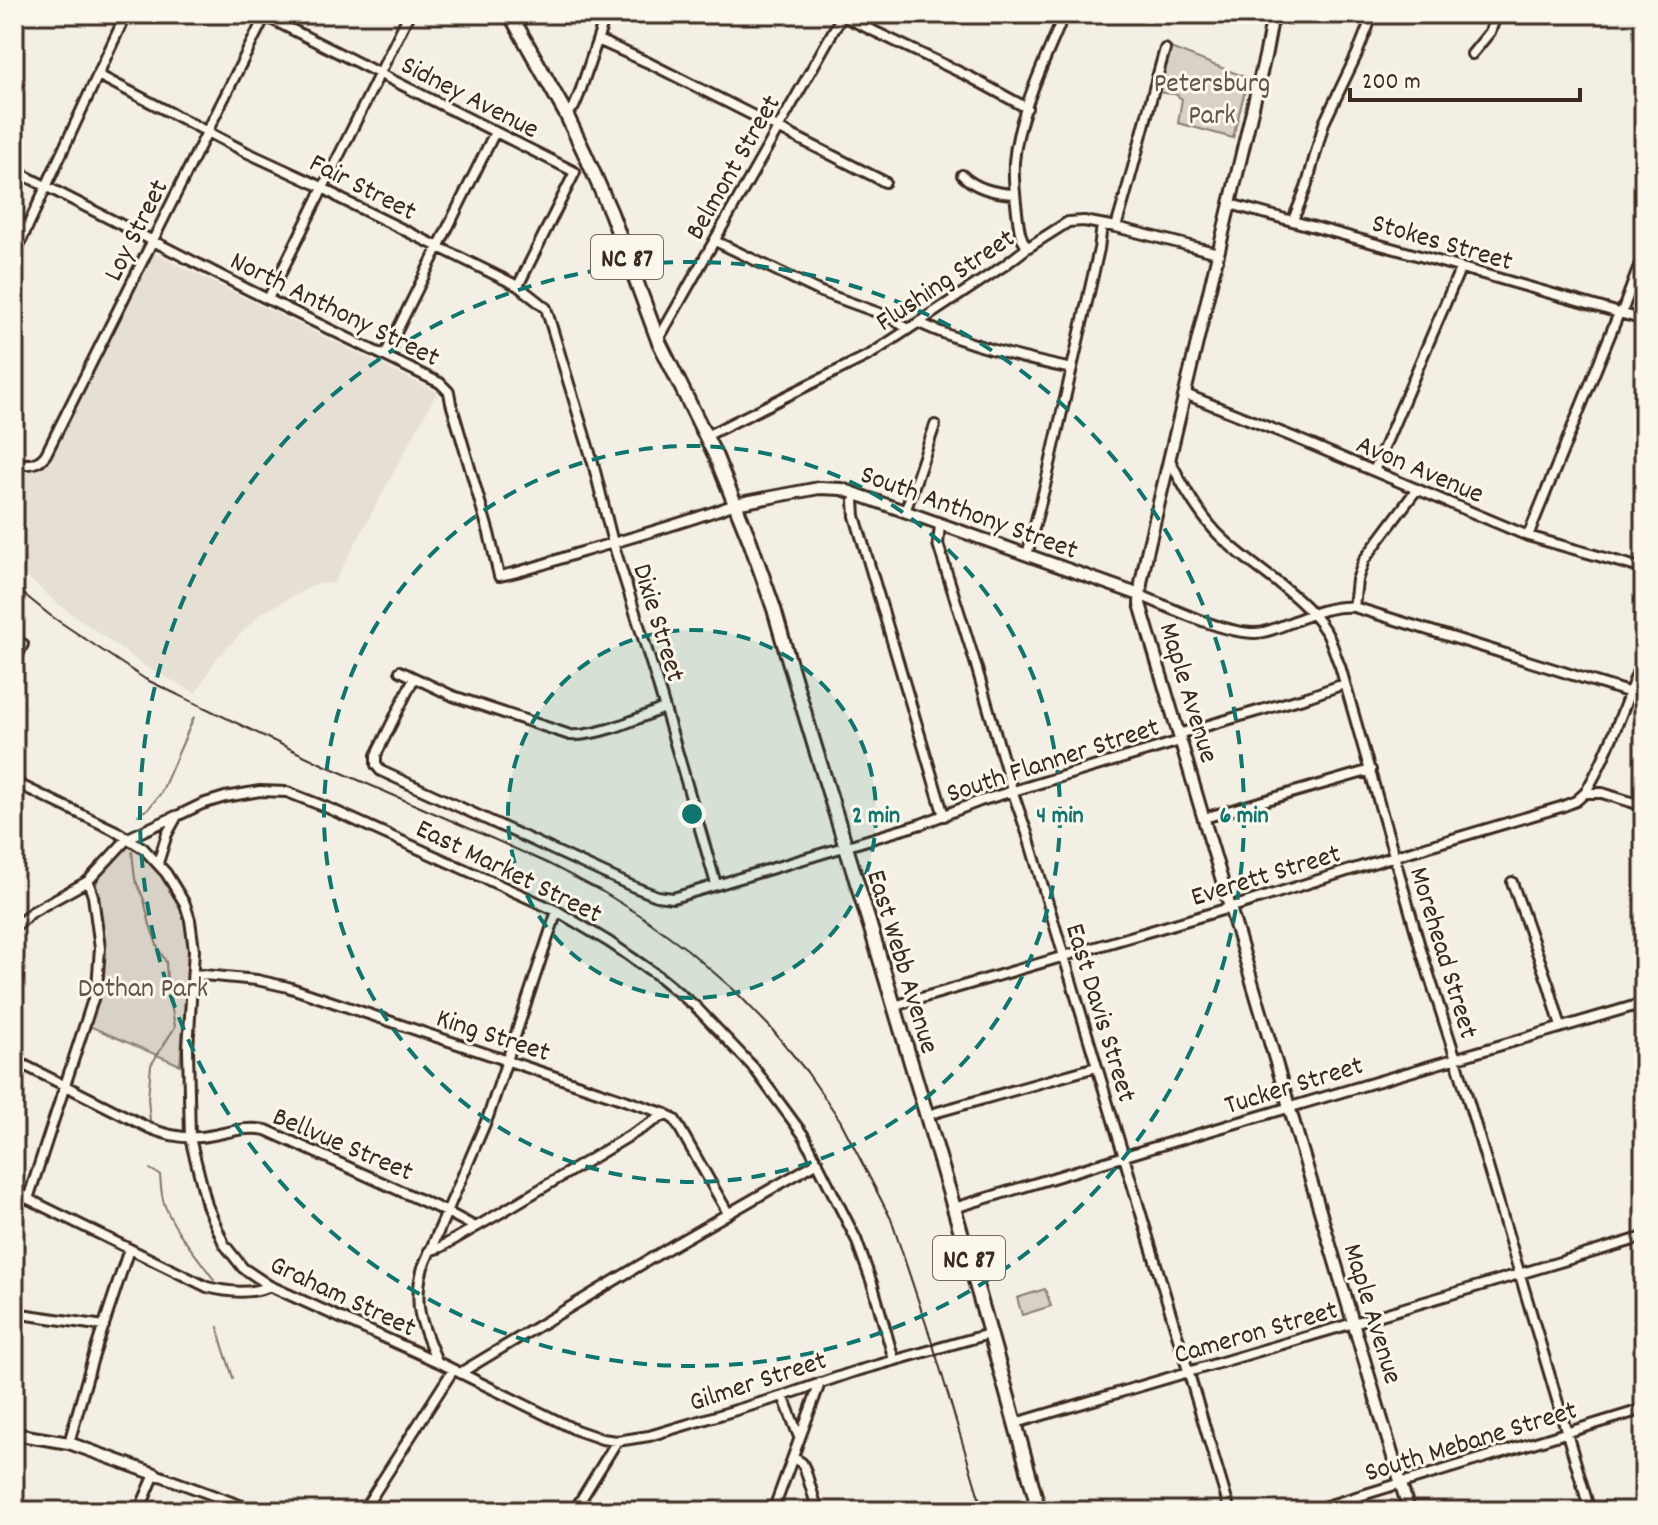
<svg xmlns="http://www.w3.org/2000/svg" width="1658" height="1525" viewBox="0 0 1658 1525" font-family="Dekko,sans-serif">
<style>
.built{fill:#e5dfd4}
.green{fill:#d8d1c6;stroke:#8a7e72;stroke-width:2}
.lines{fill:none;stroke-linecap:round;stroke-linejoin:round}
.stream{stroke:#817468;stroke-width:2}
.minor-casing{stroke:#3b2a1e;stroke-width:14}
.major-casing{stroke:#3b2a1e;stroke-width:16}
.highway-casing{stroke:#3b2a1e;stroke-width:18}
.minor{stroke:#fbf7ec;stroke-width:8}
.major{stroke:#fbf7ec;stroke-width:10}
.highway{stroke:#fbf7ec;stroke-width:12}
.rail{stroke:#3b2a1e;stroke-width:2}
.ring{fill:none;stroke:#0f766e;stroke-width:4;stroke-dasharray:14 10}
.labels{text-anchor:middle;stroke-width:6;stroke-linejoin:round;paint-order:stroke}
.shield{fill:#fbf7ec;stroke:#75685c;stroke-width:2}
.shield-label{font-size:26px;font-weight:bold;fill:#3b2a1e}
.park-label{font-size:28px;fill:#625448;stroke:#fbf7ec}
.street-label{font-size:28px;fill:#3b2a1e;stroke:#fbf7ec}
.centre{fill:#0f766e;stroke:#fbf7ec;stroke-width:4}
.ring-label{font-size:24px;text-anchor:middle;font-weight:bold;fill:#0f766e;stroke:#fbf7ec;stroke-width:6;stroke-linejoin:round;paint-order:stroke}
</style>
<rect width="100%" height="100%" fill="#f3efe4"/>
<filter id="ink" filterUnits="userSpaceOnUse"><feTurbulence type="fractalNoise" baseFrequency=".0125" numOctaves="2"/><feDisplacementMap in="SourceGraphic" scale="16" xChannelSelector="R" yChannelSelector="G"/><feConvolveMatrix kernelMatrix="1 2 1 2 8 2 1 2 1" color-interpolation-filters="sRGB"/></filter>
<g filter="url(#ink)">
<!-- built -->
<path class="built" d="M143,248L437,392L334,583L316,584L260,614L216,659L196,693L146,667L57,603L14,566V457L38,456Z"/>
<!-- green -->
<path class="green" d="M1168,47L1248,78L1233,138L1178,123L1182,99L1175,94L1155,92Z
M134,846L155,866L167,880L177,897L190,942L180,1065L89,1026L98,991L95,889C98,871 113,860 125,847Z
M1045,1289L1051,1306L1022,1315L1017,1298Z"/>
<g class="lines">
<!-- stream -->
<path class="stream" d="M138,815L149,808L161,793L194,717
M132,852L135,879L144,900L150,925L158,948L166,962L167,980L175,1027L151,1065L148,1098L150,1121
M150,1169L160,1175C161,1186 161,1197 165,1206C176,1234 198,1256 214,1280
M218,1327C221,1345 228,1360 233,1378"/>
<!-- minor casing -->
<g class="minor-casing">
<path id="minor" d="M261,14L575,172
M838,14L970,77L1027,108
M598,40L649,63L885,182
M1472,54L1490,32L1497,14
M98,75L246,152L324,188L341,199L518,286L546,308L593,463L613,543L658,685L716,884
M566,114L574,107L579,95L606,14
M14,170L251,291L440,383L449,392L451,403L489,533L499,576C528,571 554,560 582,552C633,537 685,523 735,504
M962,175C976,189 995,193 1014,194
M1230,204L1406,252L1644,320
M1293,220L1306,188L1324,123L1357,54L1373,14
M1116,227C1134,168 1148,108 1165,49
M715,241L821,292L890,317L908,329
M1027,248C1019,236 1019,227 1017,212C1015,196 1013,180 1014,162C1018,112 1046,60 1064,14
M14,256L126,14
M518,286L575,172
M268,299L409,14
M919,323C968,345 1020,358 1072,369
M658,340L843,14
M385,355L495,132
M1185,394L1293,437L1528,536L1644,569
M706,436L871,354L1005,265L1027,248L1068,222L1084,221L1116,227L1218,253
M1170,460C1182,485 1197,511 1216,532C1250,568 1299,589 1326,632C1332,641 1335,655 1340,666L1421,950L1456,1059L1590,1511
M14,464C27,464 38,466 46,454L266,14
M1374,471L1460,269
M857,494L854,501L855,516L944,816
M905,512L935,425
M940,525L938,544L945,567L975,662L1012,790L1027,833L1230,1511
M1528,536L1619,313L1622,312L1644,253
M1027,555L1046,482L1099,249L1102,225
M1140,595C1168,607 1235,639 1264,632C1294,624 1322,604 1354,607L1644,697
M1354,607L1357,580L1364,560L1417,489
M14,663L23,644
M400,671L453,696L570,735C597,737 639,718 664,708
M414,678L376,755V765L381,771L634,887L657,896L673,898L921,824L980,801L1180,741
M1178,734L1310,696L1344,684
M14,782L114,830L143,848L166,873L185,904L190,920L194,950L188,1049L190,1138L207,1205L224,1244L243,1268L270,1286L438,1362L576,1430L602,1439L617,1441L649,1436L783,1396L853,1372L989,1334
M1585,793C1609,754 1626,699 1644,656
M1204,818L1371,770
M158,863L167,834L177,816L202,804L225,797L260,791L287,792L328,808L557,911L609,942L657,975L696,1007L754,1068L804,1136L856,1239L873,1286L894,1360
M1512,882L1549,986L1561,1027
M14,928L32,912L88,881L128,838L176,816
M193,974L257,980L288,987L666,1114L675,1120L728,1213
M1637,1005L1644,1024
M894,1006L1229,908L1395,856L1561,807L1576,801L1585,793H1602L1644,806
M14,1060L149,1128C166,1135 182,1139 201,1137C223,1135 244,1125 266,1130L447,1212L475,1227
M927,1115L1096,1067
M14,1192L207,1287C227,1292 250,1295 270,1286
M28,1199L97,987L100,948L93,896L88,881
M954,1208L1148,1149L1644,1003
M429,1251L441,1247L502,1212L666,1114
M14,1313L104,1326
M437,1361C422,1325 412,1306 423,1267L488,1117L557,911
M460,1373L677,1243L818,1162
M783,1396L799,1437
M1016,1423L1644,1237
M69,1443L92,1361L129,1249
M794,1458L802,1463L805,1469L818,1511
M139,1511L155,1474L256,1511
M363,1511L453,1370
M574,1511L617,1441
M773,1511L820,1383
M1310,1511L1644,1409"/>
</g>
<!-- major casing -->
<g class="major-casing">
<path id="major" d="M1273,14L1266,52L1147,553L1141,584L1140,604L1409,1511
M735,504L819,488L842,489L1140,595
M14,1434L69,1443L155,1474"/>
</g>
<!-- highway casing -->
<g class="highway-casing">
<path id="highway" d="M510,14L566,114L586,156L611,213L658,340L716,457L750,541L774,609C804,716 839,822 871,929C929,1122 987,1316 1039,1511"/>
</g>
<!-- minor -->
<use href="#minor" class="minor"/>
<!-- major -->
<use href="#major" class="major"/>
<!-- highway -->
<use href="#highway" class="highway"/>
<!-- rail -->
<path class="rail" d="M14,586L51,616L145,679L324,765L491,838L547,863L603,892L640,915L688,950L734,990L770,1027L807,1072L840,1120L891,1219L934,1348L983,1511"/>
</g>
</g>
<!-- distance rings -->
<circle cx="692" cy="814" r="184" fill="#0f766e" fill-opacity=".12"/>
<g class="ring">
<circle cx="692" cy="814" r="184"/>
<circle cx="692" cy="814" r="368"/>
<circle cx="692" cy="814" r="552"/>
</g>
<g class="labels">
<!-- shield labels -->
<g class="shield">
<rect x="591" y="235" width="72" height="44" rx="6"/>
<rect x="933" y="1236" width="72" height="44" rx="6"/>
</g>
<g class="shield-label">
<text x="627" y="266">NC 87</text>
<text x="969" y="1267">NC 87</text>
</g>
<!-- park labels -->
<g class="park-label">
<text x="1212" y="91">Petersburg<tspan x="1212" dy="32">Park</tspan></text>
<text x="143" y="996">Dothan Park</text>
</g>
<!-- street labels -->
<g class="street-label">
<text transform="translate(471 95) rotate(27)" y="10">Sidney Avenue</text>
<text transform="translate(731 166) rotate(-60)" y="10">Belmont Street</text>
<text transform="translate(364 185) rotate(27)" y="10">Fair Street</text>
<text transform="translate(134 229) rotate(-63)" y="10">Loy Street</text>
<text transform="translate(1443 240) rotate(16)" y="10">Stokes Street</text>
<text transform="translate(944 278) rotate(-34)" y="10">Flushing Street</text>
<text transform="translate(336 307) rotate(26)" y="10">North Anthony Street</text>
<text transform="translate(1421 467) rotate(23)" y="10">Avon Avenue</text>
<text transform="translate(970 510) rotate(20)" y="10">South Anthony Street</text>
<text transform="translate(661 622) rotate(73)" y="10">Dixie Street</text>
<text transform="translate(1191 692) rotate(73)" y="10">Maple Avenue</text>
<text transform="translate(1052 758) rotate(-18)" y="10">South Flanner Street</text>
<text transform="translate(510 869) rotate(26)" y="10">East Market Street</text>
<text transform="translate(1265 873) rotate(-17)" y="10">Everett Street</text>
<text transform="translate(1446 952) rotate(73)" y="10">Morehead Street</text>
<text transform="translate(905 961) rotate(73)" y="10">East Webb Avenue</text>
<text transform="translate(1103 1012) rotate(73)" y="10">East Davis Street</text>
<text transform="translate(494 1033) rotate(18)" y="10">King Street</text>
<text transform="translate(1293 1083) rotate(-17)" y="10">Tucker Street</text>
<text transform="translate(344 1142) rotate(23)" y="10">Bellvue Street</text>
<text transform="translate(344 1294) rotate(25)" y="10">Graham Street</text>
<text transform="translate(1375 1313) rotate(73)" y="10">Maple Avenue</text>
<text transform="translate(1255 1330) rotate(-16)" y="10">Cameron Street</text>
<text transform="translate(757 1379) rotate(-18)" y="10">Gilmer Street</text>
<text transform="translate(1470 1439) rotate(-17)" y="10">South Mebane Street</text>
</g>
</g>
<circle cx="692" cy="814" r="12" class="centre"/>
<g class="ring-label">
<text x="876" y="822">2 min</text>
<text x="1060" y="822">4 min</text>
<text x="1244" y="822">6 min</text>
</g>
<!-- margin -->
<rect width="1658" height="1525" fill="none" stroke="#fbf7ec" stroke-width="48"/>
<rect x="24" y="24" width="1610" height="1477" fill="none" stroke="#3b2a1e" stroke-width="3" filter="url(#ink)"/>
<!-- scale -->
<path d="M1350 88v12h230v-12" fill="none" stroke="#3b2a1e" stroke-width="4"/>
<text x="1362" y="88" font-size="24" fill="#3b2a1e" stroke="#fbf7ec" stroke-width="6" paint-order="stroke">200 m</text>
</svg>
